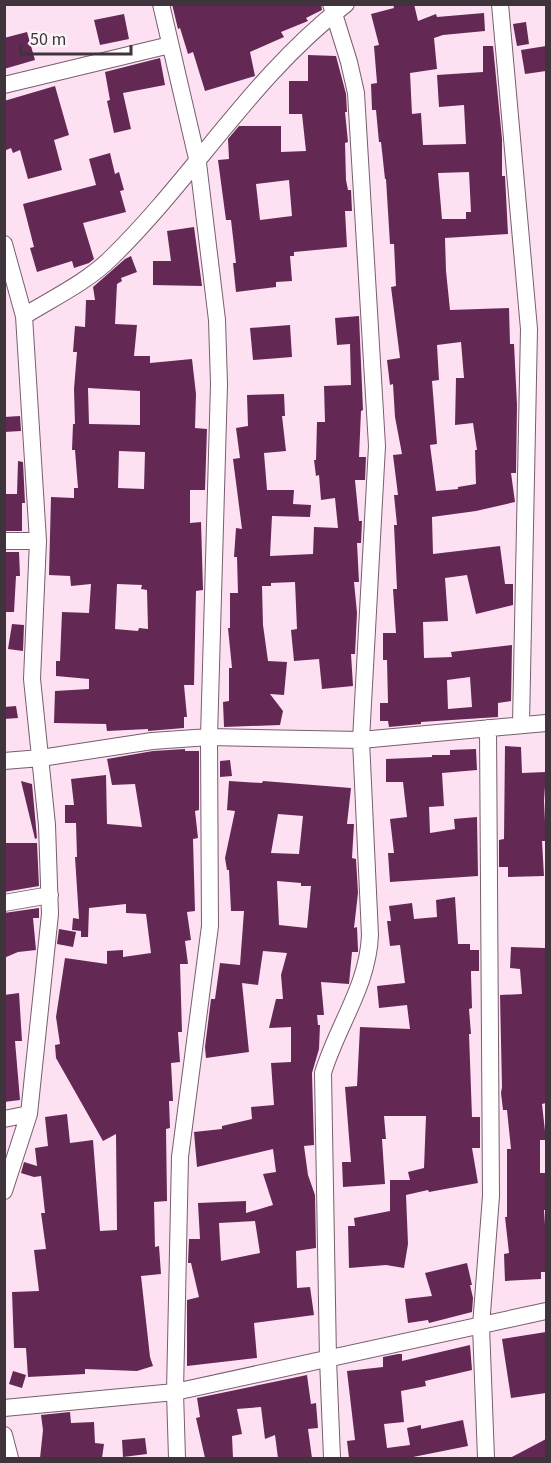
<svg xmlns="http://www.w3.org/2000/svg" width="551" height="1463" viewBox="0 0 551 1463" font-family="'Source Sans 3',sans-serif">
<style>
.building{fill:#632954;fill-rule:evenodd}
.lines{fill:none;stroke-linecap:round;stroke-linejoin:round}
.street-casing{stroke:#775e6f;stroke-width:18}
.street{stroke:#fff;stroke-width:16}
</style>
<rect width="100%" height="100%" fill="#fee0f3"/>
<!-- building -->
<path class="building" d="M172,4H321L322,10L306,18L308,21L281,32L284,37L250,52L255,76L205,91L193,52L188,54L180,28L178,29Z
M393,4H414L418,21L436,14L437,17L484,13L485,31L443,35L434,38L437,69L410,73L412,114L421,113L423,145L466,144L464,105L439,107L437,75L483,72V46H493L502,139V176H505L508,234L445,238L446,271L450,310L509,308L510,344H514L517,405L516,473H511L515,502L476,511L432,517L433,554L500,546L505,584H513V605L476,614L467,575L445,578L448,621L423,622L424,658L452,657L451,652L512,645L511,701L498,703V717L421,722V724L389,727L388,721H380V703H388L387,660H383V633H396L393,589H397L394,525H397L394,495H398L393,455L402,454L395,417L393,384L390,385L387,360L400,358L391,287L396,286L394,244H390L386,179H385L381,142H379L376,110H372L371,84L377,83L374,46L379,45L371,14L394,8ZM469,172L471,212H466V219H442L438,173ZM461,342L464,378H456L455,425L473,423L477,450H475L476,484L458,487V489L436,491L430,445L437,444L432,381L439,380L437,345ZM470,677L472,707L448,709L447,680Z
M124,14L129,39L100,45L94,20Z
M526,22L529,44L517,46L513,24Z
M27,32L35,60L4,69V38Z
M546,46V71L525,74L521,50Z
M308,55L336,56L346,94L347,112H345L348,142L345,143L346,180L348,190H351L352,211H345L347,247L294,252V256H290L292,281L276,282V287L236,292L233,263H236L231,220H226L218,160L229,159L228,139L239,126H281V152L306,151L302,114H289V81H308ZM289,180L292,216L260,220L256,184Z
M160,58L165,85L123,93L131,129L114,133L107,101L110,100L105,72Z
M55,86L69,135L54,140L62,170L28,179L20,150L13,153L11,148L4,151V101Z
M110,153L115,174L119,172L124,190L120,191L126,212L83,223L94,259L89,263L74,268L72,261L37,272L30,248L34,247L23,204L96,185L89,159Z
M194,227L202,286L153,285V261H171L167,231Z
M131,256L137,272L121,278L122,281L117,284L115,324L137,325L134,356H150V363L192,359L196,394L195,428L207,429L205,490H190V523L201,522L203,590L196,591L194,685H184L187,717H184V728L148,731V729L107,731L106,724L54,723L55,691L89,689V679L56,676V661H60L62,612L89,613L91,584L71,586L70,576L49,575L51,497L74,498V488H78L75,450H72L73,424H75L74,389L77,352H73L75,326L85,327L86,300H95L93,287L125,259ZM88,388L140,391V425L89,424ZM119,451L145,452L144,489L118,488ZM117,584L142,585L141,589L147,590L148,629L139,628L138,631L115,629Z
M359,316L363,410L361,411L359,457H366L365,480H355L359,521H362L361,543H357L359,582H354L357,613L355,654H351L353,686L322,689L319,659L294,661L291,630L297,629L295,582L271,583V586H262L263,625L268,661L287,662L284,695L270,694L283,711L280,725L224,727L223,702L229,701V668H232L228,628H230V593H238L237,557H234L236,528L242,529L233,459L240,458L236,428L248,426L247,395L284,394L285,416H282L286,451L264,453L267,490H294L293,504L311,505L310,517L272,516L270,556L313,554L314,527L338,528L335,498L321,500L319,475L316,476L314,460H316L317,422H325L324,386L351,385L350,344L337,345L335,318Z
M290,325L292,357L253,360L250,328Z
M20,416L21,431L4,432V417Z
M18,461L23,462L25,503H22V531H4V494H17Z
M4,552H19L20,576H16L14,612H4Z
M12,624L24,625L23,651L8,649Z
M16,706L18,718L4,719V707Z
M505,746L521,747L522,773L546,772L544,801L546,841H542L544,876L508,877V867H499V840L504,839Z
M185,749V751H199V810L195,811L198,838L193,839L195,911L187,912L191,940L185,941L188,964H180L182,1032H178L180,1062L171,1063L173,1101H169L170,1128L166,1129L167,1201L154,1202L155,1247L159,1246L161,1274L141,1276L150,1357L153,1366L137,1371L85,1369V1374L28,1377L26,1348H14L12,1292L39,1291L34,1250L46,1249L41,1213H45L41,1176L34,1177L21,1173L24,1162L37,1166L35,1148L48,1146L45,1117L67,1114L70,1143L93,1140L100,1231L117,1230L116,1134L103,1141L56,1058L55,1045L60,1044L56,1017L65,958L107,964V951L123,950V957L151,953L146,914L126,913V904L89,908L88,937H81V931L72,930L73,918L79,919L75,857H77L76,823H65V805H74L71,779L106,775L107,824L142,827L135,784L112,785L107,759L153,751Z
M476,749L477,770L442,773L444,806L429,807L430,833L455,829L454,819L477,817L478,876L390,882L388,853H394L390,819L407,817L403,782H386V759L432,757V755H450V750Z
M230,760L232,776L220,777V761Z
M21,781L32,784L37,838L35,839Z
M229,781L262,783L263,781L351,788L347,824H354L352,858L356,859L358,893L354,928L357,927L358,950V952H352L349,984L321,982L324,1015H317L318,1025H320L319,1049L312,1073L314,1145L304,1146L308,1175L315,1195L316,1248L296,1251L297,1288L310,1287L314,1315L254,1323L257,1358L187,1366V1300L199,1297L191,1263H188L189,1239H200L198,1203L246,1201V1213L273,1205L263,1174L276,1172L273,1149L197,1167L194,1132L222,1129V1126L252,1119L251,1107L274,1105L271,1063L291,1062V1027L269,1028L276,999H283L281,975L287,953L263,951L258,985L242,983L249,1052L206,1058L205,1047L211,999H215L220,963L240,965L244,911H231L229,870H227L225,858L235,811L227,810ZM278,814L303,816L299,854L271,853ZM277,881L301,883V886H311L307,928L279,925ZM255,1221L260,1253L221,1261L219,1223Z
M4,843H37L39,886L4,892Z
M455,897L458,944H470V950H479V971H471V975L472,1008L469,1009L471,1034H469L472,1117H480V1148H472L478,1183L429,1192L428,1190L406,1195L408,1244L404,1268L386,1265L349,1268L348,1226H355L354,1218L390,1211V1180H410L408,1172L424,1168L426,1116H384L386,1139H382L385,1184L343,1187L342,1162H351L345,1087L357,1086L360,1027L410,1029L407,1005L379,1008L377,986L405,983L400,945L390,946L387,921H391L389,906L412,903L414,919L437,917L436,900Z
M39,908V918H33L36,950L18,952L4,958V913Z
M59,929L76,932L73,947L57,944Z
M511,947L546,948V1103L542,1104L546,1140H540V1173H546V1210H544L546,1239V1272H541V1279L505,1281L504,1254L509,1253L505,1217H507V1149H511L507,1110H503L501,1093L502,1087L500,995L522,994L520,969L510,968Z
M19,993L22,1041H15L20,1100L4,1102V995Z
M467,1263L472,1285H470L473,1298L472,1312L429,1323L428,1320L408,1323L405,1299L432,1296L425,1273Z
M546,1332V1393L511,1398L502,1339Z
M470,1345L472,1370L425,1381L426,1386L401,1391L404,1422L384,1424L387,1448L410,1445L407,1428L421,1425V1429L463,1420L468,1446L408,1458H349L347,1441L355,1440L347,1371L383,1367V1357L398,1354H402V1361Z
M13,1371L26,1375L22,1388L9,1384Z
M307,1375L311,1404L316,1403L318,1428L308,1429L312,1458H278L275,1435L265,1439L261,1407L237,1409L242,1434L232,1436L233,1458H205L196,1418L200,1417L197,1398Z
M70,1412L71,1423L94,1422L95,1443L104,1444L102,1458H40L43,1430L41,1415Z
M145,1438L147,1454L123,1457L122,1440Z
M546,1439V1458H510Z"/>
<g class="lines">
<!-- street casing -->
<g class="street-casing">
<path id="street" d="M161,4L198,163L217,320L219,384L209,737L210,926L180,1157L175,1392L177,1458
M331,4L349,62L356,93L377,446L361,740L370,935C368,986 337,1026 323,1073L328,1359L332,1458
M500,4L529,329L521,724
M4,85L170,45
M4,244L24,316L38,541L32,679L47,825L50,914L29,1114L4,1191
M24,316C53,298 87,282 111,258C194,177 253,75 346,4
M4,541H38
M4,761L41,758L152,741L209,737L361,740L546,723
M4,903L50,895
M4,1119L29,1114
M4,1408L175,1392L546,1311
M4,1435L10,1458
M486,1458L481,1326L491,1196L488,728"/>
</g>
<!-- street -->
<use href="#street" class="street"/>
</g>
<!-- border -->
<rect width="551" height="1463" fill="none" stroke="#40343c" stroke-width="12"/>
<!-- scale -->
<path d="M21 45v9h110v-9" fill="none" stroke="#40343c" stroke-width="3"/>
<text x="30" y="45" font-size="18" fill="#40343c" stroke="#fbf5f9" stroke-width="4.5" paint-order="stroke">50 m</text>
</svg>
